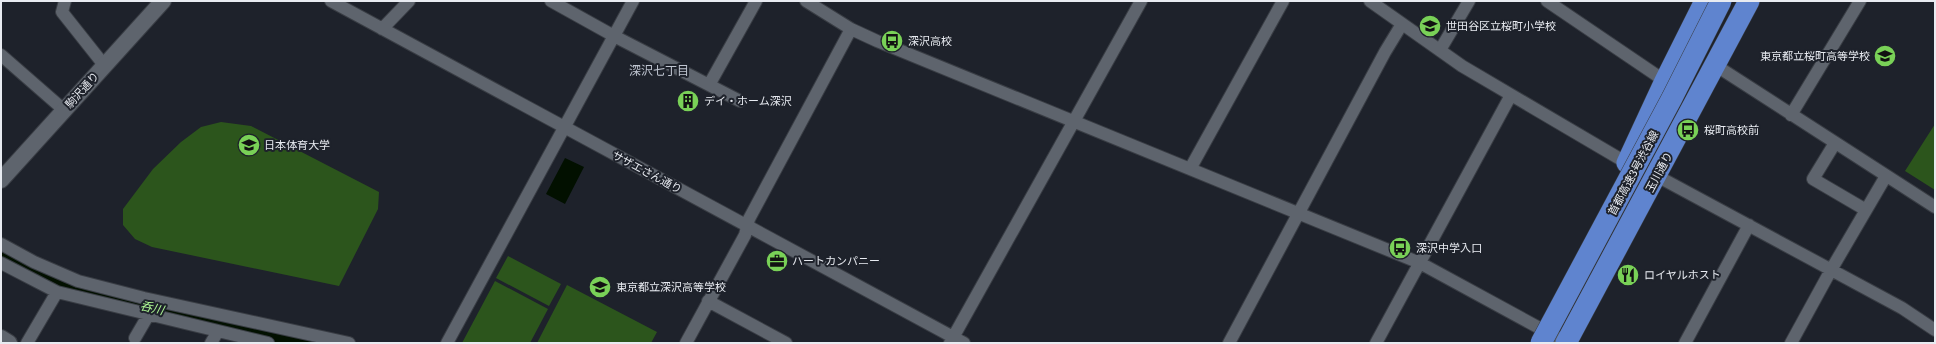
<svg xmlns="http://www.w3.org/2000/svg" width="1936" height="344" viewBox="0 0 1936 344" font-family="Literata,'Noto Sans JP',serif">
<style>
.green{fill:#2c551c}
.water{fill:#021000}
.lines{fill:none;stroke-linecap:round;stroke-linejoin:round}
.river{stroke:#021000;stroke-width:20}
.street-casing{stroke:#393d44;stroke-width:14}
.secondary-casing{stroke:#393d44;stroke-width:18}
.highway-casing{stroke:#393d44;stroke-width:22}
.street{stroke:#5e646d;stroke-width:12}
.secondary{stroke:#5e646d;stroke-width:16}
.highway{stroke:#5f84cf;stroke-width:21}
.highway-bridge-casing{stroke:#393d44;stroke-width:22;stroke-linecap:butt}
.highway-bridge{stroke:#5f84cf;stroke-width:21}
.labels{text-anchor:middle;stroke-width:4;stroke-linejoin:round;paint-order:stroke}
.poi-label{font-size:11px;fill:#e8ebf1;stroke:#1e222b;text-anchor:start}
.street-label{font-size:11px;fill:#e8ebf1;stroke:#1e222b}
.neighbourhood-label{font-size:12px;fill:#bfc5d0;stroke:#1e222b}
.water-label{font-size:12px;font-style:italic;fill:#adf693;stroke:#1e222b}
</style>
<rect width="100%" height="100%" fill="#1e222b"/>
<!-- green -->
<path class="green" d="M221,122L251,126L379,192L378,209L339,286L152,247L135,239L123,225V209L153,169L181,142L201,127Z
M1935,124V190L1905,171Z
M1,249L29,264L332,343H297L127,306L58,287L1,259Z
M508,256L561,284L549,306L496,278Z
M495,281L548,309L530,343H462Z
M567,285L657,332L651,343H537Z"/>
<!-- water -->
<path class="water" d="M565,158L584,167L565,204L546,194Z"/>
<g class="lines">
<!-- river -->
<path class="river" d="M1,254C61,289 130,303 197,317C235,325 272,334 310,343"/>
<!-- street casing -->
<g class="street-casing">
<path id="street" d="M65,1L62,12L104,65
M331,1L964,343
M551,1L614,36L740,101
M806,1L851,29L877,41L1420,263L1567,343
M1370,1L1462,66L1627,163
M1547,1L1665,81
M382,29L409,1
M1440,50L1469,1
M1,55L64,110
M1715,65L1935,207
M709,85L756,1
M1791,115L1860,1
M1835,143L1813,179L1866,210
M1190,169L1283,1
M1657,176L1902,308L1935,330
M1,244L34,262L78,281L144,298L349,343
M1,263L57,292L268,343
M708,301L786,343
M135,338L149,314
M27,343L57,292
M211,343L218,331
M447,343L633,1
M686,343L745,235L749,219L851,29
M950,343L1141,1
M1229,343L1385,52L1402,24
M1376,343L1511,95
M1685,343L1749,225
M1791,343L1831,270L1886,176"/>
</g>
<!-- secondary casing -->
<g class="secondary-casing">
<path id="secondary" d="M1,180L163,1
M1,338L9,343"/>
</g>
<!-- highway casing -->
<g class="highway-casing">
<path id="highway" d="M1627,163L1665,81L1705,1
M1566,343L1749,1"/>
</g>
<!-- street -->
<use href="#street" class="street"/>
<!-- secondary -->
<use href="#secondary" class="secondary"/>
<!-- highway -->
<use href="#highway" class="highway"/>
<!-- highway-bridge casing -->
<g class="highway-bridge-casing">
<path id="highway-bridge" d="M1541,343L1672,98L1721,1"/>
</g>
<!-- highway-bridge -->
<use href="#highway-bridge" class="highway-bridge"/>
</g>
<!-- icons -->
<defs>
<g id="school-disc" transform="scale(1.15)"><circle r="9.5" fill="#79d157" stroke="#1e222b"/><path d="M0-5L7-2L0 1L-7-2ZM-4 1L0 2.5L4 1V4Q0 6-4 4Z" fill="#111"/></g>
<g id="bus-disc" transform="scale(1.15)"><circle r="9.5" fill="#79d157" stroke="#1e222b"/><path d="M-5-6H5V4H4V6H2V4H-2V6H-4V4H-5ZM-3.5-4V0h7V-4ZM-3.5 1.2v1.5H-2V1.2ZM2 1.2v1.5H3.5V1.2Z" fill="#111"/></g>
<g id="building-disc" transform="scale(1.15)"><circle r="9.5" fill="#79d157" stroke="#1e222b"/><path d="M-4-6H4V6H1V3H-1V6H-4ZM-2.5-4.3h1.7v1.8h-1.7ZM.8-4.3h1.7v1.8H.8ZM-2.5-1h1.7V.8h-1.7ZM.8-1h1.7V.8H.8Z" fill="#111"/></g>
<g id="university-disc" transform="scale(1.15)"><circle r="9.5" fill="#79d157" stroke="#1e222b"/><path d="M0-5L7-2L0 1L-7-2ZM-4 1L0 2.5L4 1V4Q0 6-4 4Z" fill="#111"/></g>
<g id="office-disc" transform="scale(1.15)"><circle r="9.5" fill="#79d157" stroke="#1e222b"/><path d="M-6-3h4V-5.5h4V-3h4V5H-6ZM-1-4.5V-3h2v-1.5ZM-6 0V1H6V0Z" fill="#111"/></g>
<g id="restaurant-disc" transform="scale(1.15)"><circle r="9.5" fill="#79d157" stroke="#1e222b"/><path d="M-5-6h1v4h1v-4h1v4h1v-4h1v5L-1.5 .5V6h-2V.5L-5-1ZM5-6V6H3V1.5H1.5Q1.5-4 5-6Z" fill="#111"/></g>
</defs>
<g fill-rule="evenodd">
<use href="#school-disc" x="1430" y="26"/>
<use href="#bus-disc" x="892" y="41"/>
<use href="#school-disc" x="1885" y="56"/>
<use href="#building-disc" x="688" y="101"/>
<use href="#bus-disc" x="1688" y="130"/>
<use href="#university-disc" x="249" y="145"/>
<use href="#bus-disc" x="1400" y="248"/>
<use href="#office-disc" x="777" y="261"/>
<use href="#restaurant-disc" x="1628" y="275"/>
<use href="#school-disc" x="600" y="287"/>
</g>
<g class="labels">
<!-- poi labels -->
<g class="poi-label">
<text x="1446" y="30">世田谷区立桜町小学校</text>
<text x="908" y="45">深沢高校</text>
<text x="1870" y="60" text-anchor="end">東京都立桜町高等学校</text>
<text x="704" y="105">デイ・ホーム深沢</text>
<text x="1704" y="134">桜町高校前</text>
<text x="264" y="149">日本体育大学</text>
<text x="1416" y="252">深沢中学入口</text>
<text x="792" y="265">ハートカンパニー</text>
<text x="1644" y="279">ロイヤルホスト</text>
<text x="616" y="291">東京都立深沢高等学校</text>
</g>
<!-- street labels -->
<g class="street-label">
<text transform="translate(82 90) rotate(-48)" y="4">駒沢通り</text>
<text transform="translate(647 172) rotate(28)" y="4">サザエさん通り</text>
<text transform="translate(1659 172) rotate(-62)" y="4">玉川通り</text>
<text transform="translate(1633 173) rotate(-62)" y="4">首都高速3号渋谷線</text>
</g>
<!-- neighbourhood labels -->
<g class="neighbourhood-label">
<text x="659" y="75">深沢七丁目</text>
</g>
<!-- water labels -->
<g class="water-label">
<text transform="translate(152 308) rotate(13)" y="4">呑川</text>
</g>
</g>
<!-- border -->
<rect width="1936" height="344" fill="none" stroke="#e8ebf1" stroke-width="4"/>
</svg>
